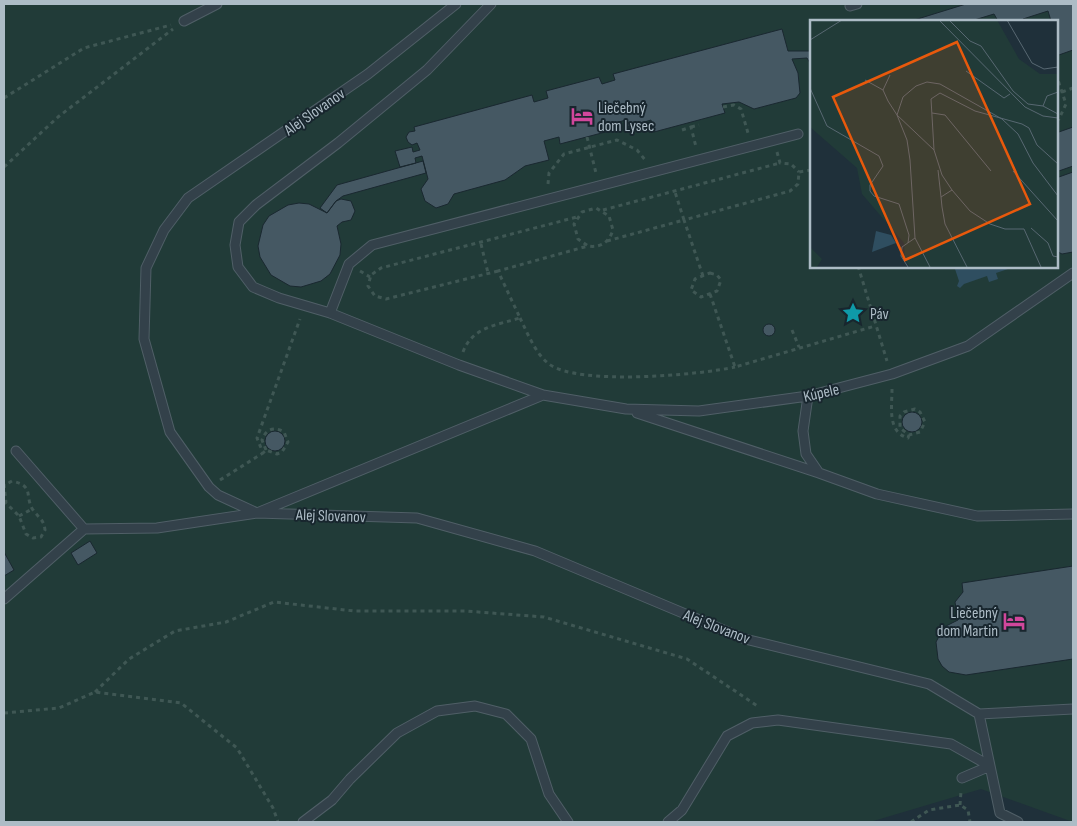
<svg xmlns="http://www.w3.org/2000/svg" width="1077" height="826" viewBox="0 0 1077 826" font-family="'Sofia Sans Condensed',sans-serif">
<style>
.green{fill:#213b38;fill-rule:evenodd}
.water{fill:#2f4e60}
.building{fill:#455863;stroke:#1a2830}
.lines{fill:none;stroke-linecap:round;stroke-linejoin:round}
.lane-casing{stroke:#505f67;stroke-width:11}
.path{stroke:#3f5754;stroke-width:3;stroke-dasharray:4 4;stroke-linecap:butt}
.lane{stroke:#33414a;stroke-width:9}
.labels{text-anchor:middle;stroke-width:4;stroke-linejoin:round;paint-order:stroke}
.poi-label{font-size:16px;fill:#adbcc6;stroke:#18262e;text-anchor:start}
.street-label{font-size:16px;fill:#adbcc6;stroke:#18262e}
.inset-road{fill:none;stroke:#586872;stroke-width:1}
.view{fill:#e8590c;fill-opacity:0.15;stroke:#e8590c;stroke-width:2.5}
.inset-edge{fill:none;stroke:#adbcc6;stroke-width:2.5}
</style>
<rect width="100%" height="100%" fill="#1f303a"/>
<!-- green -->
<path class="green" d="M4,4H1073V822L981,789L870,822H4ZM811,21H1056V266H811Z"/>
<!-- water -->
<path class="water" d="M954,266H1017L996,273L998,279L989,282L987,276L964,284L960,288L957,286L959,281Z"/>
<!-- building -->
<path class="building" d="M966,4H1073V50L1056,56V21H1051L1048,11L1023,19L1024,21H998L994,14L971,21H911Z
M782,29L788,51H811V65L807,58L792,59L798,73L800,93L796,98L754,109L739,102L722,104L725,113L654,132L651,120L628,127L626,120L611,124L613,130L560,144L559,137L544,141L549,160L525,166L505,180L454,194L448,204L436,208L425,201L421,189L428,179L422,156L415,158L416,163L400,167L395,151L412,147L413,152L420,150L417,143L412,145L408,142L406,137L409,132L415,131L414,127L532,95L534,102L548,98L546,91L599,77L602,84L615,80L613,74Z
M1073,127V166L1056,172V133Z
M423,161L426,173L343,196L336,201L327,213L320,208L337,185Z
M1073,172V252L1062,254L1056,251V178Z
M341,199L351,201L355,211L351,220L342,222L337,226L341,244L340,255L330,274L321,281L301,287L290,286L271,275L260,257L258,246L263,225L269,216L288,205L299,203L309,204L327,213L336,201Z
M763 330a6 6 0 1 1 12 0a6 6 0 1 1-12 0Z
M902 422a10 10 0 1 1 20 0a10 10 0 1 1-20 0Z
M265 441a10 10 0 1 1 20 0a10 10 0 1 1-20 0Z
M90,541L97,553L78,565L71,553Z
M4,552L14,570L4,576Z
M1073,566V659L966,675L949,672L942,666L938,659L936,642L944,627L958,620L955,602L963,592L962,583Z"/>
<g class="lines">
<!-- lane casing -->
<g class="lane-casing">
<path id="lane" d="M456,4L368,74L188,198L164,230L146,268L144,339L170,432L209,487L218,495L257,513L417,518L535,551L745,639L929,684L979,714L1073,709
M491,4L427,70L338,143L256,205L239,222L235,245L238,267L253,287L279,298L330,313L459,365L543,395L626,409L699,411L808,396L892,374L968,346L1073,273
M850,6L857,4
M184,21L217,4
M330,313L349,264L372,245L798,134
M808,396L803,431L806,454L819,473L877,494L977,516L1073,514
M637,413L819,473
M16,451L84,529L157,528L257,513L543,395
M4,599L84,529
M979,714L1000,813L1018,822
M962,778L990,766
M303,822L332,800L350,779L397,733L437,711L475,706L506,714L531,739L549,794L568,822
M668,822L682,810L727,736L752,723L778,720L951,744L990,766"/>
</g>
<!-- path -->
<path class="path" d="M1056,74L1066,104L1059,119L1056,120
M1062,92L1073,88
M4,98L84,48L171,25
M723,107L734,105L741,109L748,133
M691,127L699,125
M682,130L691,127L696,147
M587,137L596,173
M777,152L780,163L791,164L799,172
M4,167L58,117L173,29
M548,184L549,173L564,154L617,140L637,150L646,161
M603,210L780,163
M607,241L684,220L675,192
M481,244L488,273
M858,266L887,361
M360,271L370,277
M498,271L386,299L375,296L368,286L371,275L381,268L577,217
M710,273L717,275L721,280L717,291L701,297L691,290L695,279Z
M703,276L684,220L790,191L798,184L799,172L811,170
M710,294L735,367L875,326
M520,318C528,334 535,353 549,364C578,386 699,375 735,367
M792,330L799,347
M463,352C472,327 497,325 520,318L498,271L588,246L578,239L574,224L582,212L596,208L609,216L613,230C609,242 601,248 588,246
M892,389C892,407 887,432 908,438L909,435L900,428V416L904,412L915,409L920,412L925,422L920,432L909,435
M266,450L262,440C266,429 274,426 284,432L288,442L282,452L277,454L266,450L263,453L257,438L300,319
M220,480L263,453
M4,484L6,503L19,516L26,534L33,538L41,537L45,530C44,520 39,518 33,510C24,496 35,486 12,481L5,485
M19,516L32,509
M95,692L129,659L175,631L226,622L274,602L354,611H465L544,617L687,659L759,707
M4,713L59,708L95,692L181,703L237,748L273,808L278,822
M960,805L961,791
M911,822L929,810L960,805L968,810L970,822"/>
<!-- lane -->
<use href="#lane" class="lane"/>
</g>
<!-- icons -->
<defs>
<g id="hotel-bare" transform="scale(1.725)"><path d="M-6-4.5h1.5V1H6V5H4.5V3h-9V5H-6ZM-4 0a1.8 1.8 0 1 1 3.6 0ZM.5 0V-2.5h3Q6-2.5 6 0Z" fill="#d1479c" stroke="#18262e" stroke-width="2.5" paint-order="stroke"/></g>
<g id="sight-bare" transform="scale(1.725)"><path d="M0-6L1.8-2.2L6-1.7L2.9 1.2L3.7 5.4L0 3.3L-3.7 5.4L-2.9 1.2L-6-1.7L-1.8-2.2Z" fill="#0f9aa8" stroke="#18262e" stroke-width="2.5" paint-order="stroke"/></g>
</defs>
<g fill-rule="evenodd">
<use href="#hotel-bare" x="582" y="116"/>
<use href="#sight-bare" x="853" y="313"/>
<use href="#hotel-bare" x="1014" y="621"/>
</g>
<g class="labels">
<!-- poi labels -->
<g class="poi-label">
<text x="598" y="113">Liečebný<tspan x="598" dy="18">dom Lysec</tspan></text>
<text x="870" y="319">Páv</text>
<text x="998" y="618" text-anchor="end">Liečebný<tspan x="998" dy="18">dom Martin</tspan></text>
</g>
<!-- street labels -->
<g class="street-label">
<text transform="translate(314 111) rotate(-35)" y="6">Alej Slovanov</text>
<text transform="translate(821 392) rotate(-13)" y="6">Kúpele</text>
<text transform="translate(331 515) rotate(2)" y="6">Alej Slovanov</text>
<text transform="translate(717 626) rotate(21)" y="6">Alej Slovanov</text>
</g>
</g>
<!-- overview -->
<g transform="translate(810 20)">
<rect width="248" height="248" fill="#1f303a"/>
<path d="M0,0H187L209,39L230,54H247V247H100L95,240L94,223L52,174L47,148L0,107ZM0,227L12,239L7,247H0Z" fill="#213b38"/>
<path d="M66,211L81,215L86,223L62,232Z" fill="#2f4e60"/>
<path class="inset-road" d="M129,0L215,87L233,96L248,98M139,0L160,21L171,26L203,71L218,84L233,86L248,94M197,0L222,43L234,49L248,47M0,20L32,0M156,51L194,78L200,74M80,55L73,70L78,81L87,95L124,130M55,60L73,70M0,68L17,106L69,136L73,146L60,165V171L64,176L89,184L99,215L98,223M233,86L237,76L248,72M122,93L135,95L181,151M128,150L131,177M203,151L248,201M142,170L131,177L132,187L135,204L157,247M221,208L238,223L243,236L248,237M98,247L91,236L92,227L105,218M120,247L105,218L100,140L97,120L87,95L93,77L106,66L117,62L130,64L192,99L208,114L223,143L248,176M231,247L214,209H195L180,204L160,191L142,170L132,155L124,130L121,79L130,73L165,91L212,104L219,108L227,125L248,144"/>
<path class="view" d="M147,22L220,184L95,240L23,77Z"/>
<rect width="248" height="248" class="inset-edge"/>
</g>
<!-- border -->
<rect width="1077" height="826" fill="none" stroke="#adbcc6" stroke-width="10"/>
</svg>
